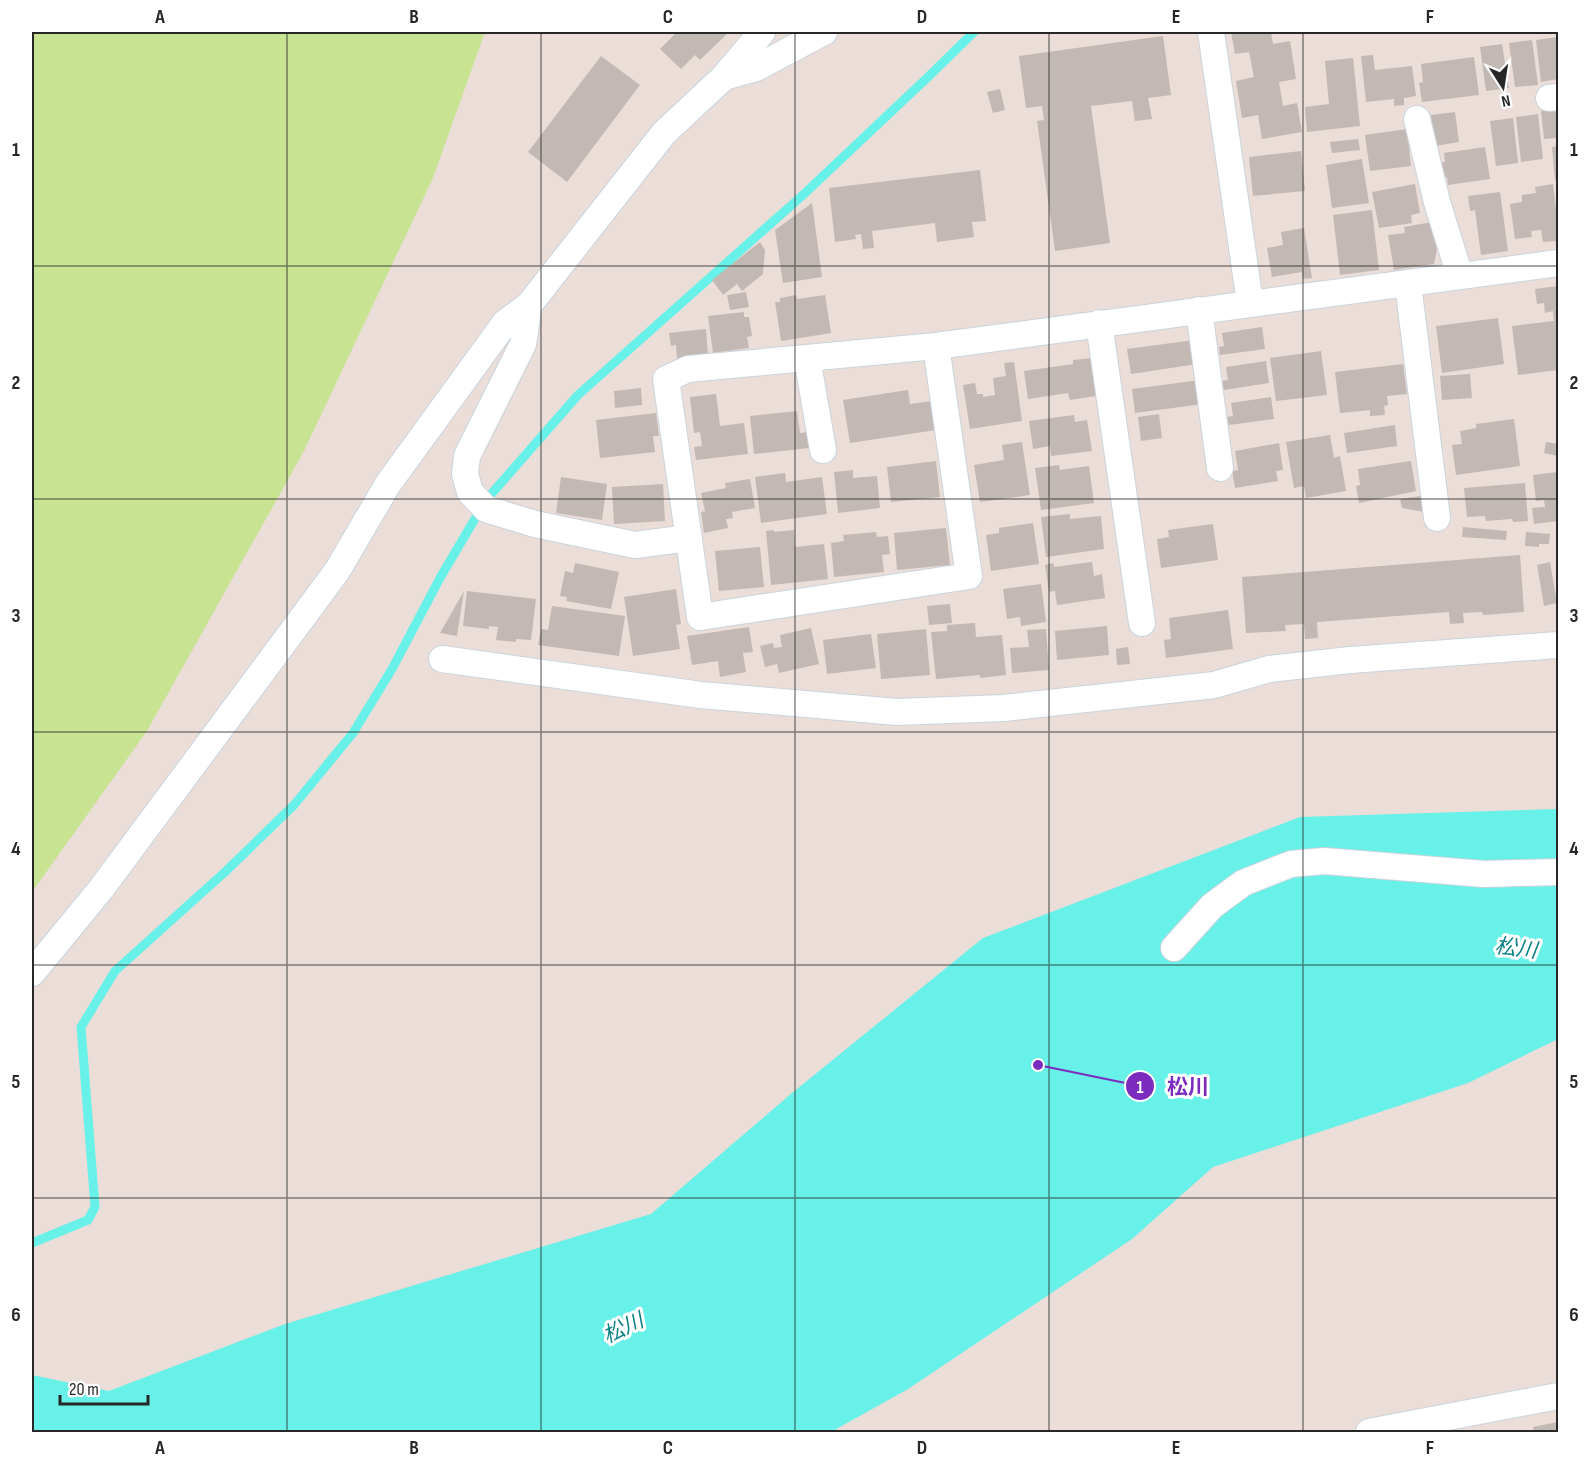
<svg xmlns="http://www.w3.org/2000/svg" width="1590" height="1464" viewBox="0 0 1590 1464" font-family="'Sofia Sans Condensed','Noto Sans JP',sans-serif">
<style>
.green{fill:#c8e392}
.water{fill:#67f1e9}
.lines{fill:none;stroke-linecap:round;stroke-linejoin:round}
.stream{stroke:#67f1e9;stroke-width:9}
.building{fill:#c2b9b4}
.minor-casing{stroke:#cad4dd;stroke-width:28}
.minor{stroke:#fff;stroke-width:26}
.grid{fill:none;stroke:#272727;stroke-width:1.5;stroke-opacity:0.55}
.labels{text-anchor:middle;stroke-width:6;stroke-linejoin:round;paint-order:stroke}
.water-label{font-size:21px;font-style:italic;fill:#0b8185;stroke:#fff}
.leader{fill:none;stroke:#7b2cbf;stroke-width:2}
.callout-dot{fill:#7b2cbf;stroke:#fff;stroke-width:2}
.mark-label{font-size:18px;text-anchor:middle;font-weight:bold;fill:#fff}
.callout-label{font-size:21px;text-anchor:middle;font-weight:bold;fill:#7b2cbf;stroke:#fff;stroke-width:6;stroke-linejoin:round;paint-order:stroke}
.neatline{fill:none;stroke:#272727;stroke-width:2}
.grid-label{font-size:20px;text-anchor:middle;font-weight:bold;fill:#272727}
</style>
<rect width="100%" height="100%" fill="#ebddd8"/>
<!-- green -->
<path class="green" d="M32,32H485L433,178L304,451L147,731L32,892Z"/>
<!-- water -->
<path class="water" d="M1558,809V1039L1468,1083L1213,1167L1132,1239L908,1389L831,1432H32V1375L109,1391L285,1324L651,1214L792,1093L983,938L1300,817Z"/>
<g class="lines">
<!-- stream -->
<path class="stream" d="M32,1243L88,1220L95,1207L81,1027L115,971L225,872L294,805L353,733L392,669L440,578L486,500L578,395L804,194L928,77L974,32"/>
</g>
<!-- building -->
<path class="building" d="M677,32H729L700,60L695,55L681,69L660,49Z
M1231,32H1271L1273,44L1290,41L1296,79L1279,82L1283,106L1297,103L1302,132L1262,139L1258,115L1242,118L1236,81L1254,77L1249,52L1235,54Z
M1163,36L1171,95L1148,98L1152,119L1135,121L1132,101L1091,106L1110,243L1055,251L1037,121L1044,120L1042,106L1026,108L1019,56Z
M1558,37V79L1541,82L1536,40Z
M1532,40L1538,85L1515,87L1509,43Z
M1502,44L1509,88L1486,91L1480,47Z
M1373,55L1375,70L1412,66L1416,96L1404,98V105L1394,106V99L1366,102L1361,56Z
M601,56L640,85L567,182L528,152Z
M1474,57L1479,95L1422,102L1419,83L1423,82L1421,64Z
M1353,58L1360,126L1307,132L1305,107L1329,104L1325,61Z
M1000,89L1005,110L993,113L987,92Z
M1558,109V138L1544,139L1541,111Z
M1455,112L1459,142L1435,146L1431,115Z
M1538,114L1543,159L1521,162L1516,117Z
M1513,118L1518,163L1496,166L1490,121Z
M1407,129L1411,166L1370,171L1365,135Z
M1358,139L1360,150L1332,153L1330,142Z
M1558,146V180H1555L1552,147Z
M1485,147L1490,179L1448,185L1447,177L1440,178L1438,163L1445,162L1444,153Z
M1301,151L1305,191L1253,196L1249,157Z
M1362,159L1369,203L1332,208L1326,165Z
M980,170L986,221L972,222L974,237L937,242L935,223L872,231L874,248L863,249L861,234L855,235L856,239L835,242L829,188Z
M1415,184L1420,213L1411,215L1412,223L1379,228L1372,192Z
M1553,184L1558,225V241L1543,242L1541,230L1531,231L1532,237L1515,239L1510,204L1522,202V195L1536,193L1535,187Z
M1500,192L1508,251L1481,255L1475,210L1470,211L1468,196Z
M812,203L822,277L783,283L775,230Z
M1372,210L1379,270L1340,275L1333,215Z
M1432,222L1437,249L1434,264L1394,270L1388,235L1405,233L1404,227Z
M1304,228L1312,278L1303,279L1302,272L1272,277L1267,248L1283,245L1281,232Z
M760,242L765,250L763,274L742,291L737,284L723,295L712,280Z
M1558,286V370L1518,375L1512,326L1554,321L1553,311L1545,313L1544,303L1537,304L1535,289Z
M746,292L749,307L730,310L727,295Z
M796,295L797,299L825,295L831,333L781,341L775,302H780V298Z
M744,312V317H749L752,336L747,337L749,348L713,353L708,316Z
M1498,318L1504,364L1442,373L1436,326Z
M1262,327L1265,349L1220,355L1219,347L1224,346L1222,333Z
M706,329L708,356L677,359L676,345L671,346L669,333Z
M1194,340L1197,364L1131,374L1127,349Z
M1321,351L1327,395L1276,401L1270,358Z
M1091,358L1096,396L1070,400L1068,393L1028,399L1024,371L1073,364V360Z
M1266,361L1269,383L1224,390L1222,381L1228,380L1226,367Z
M1014,362L1022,421L970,429L963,385L975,383L977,394H983V397L995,395L993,378L1006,376L1004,363Z
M1403,364L1407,394L1387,396L1388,405L1384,406L1385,415L1370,416V410L1340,413L1335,372Z
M1470,374L1472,398L1442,400L1440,376Z
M1200,380L1203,404L1135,413L1132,389Z
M641,388L642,405L615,408L614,391Z
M908,390L910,404L931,401L936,430L850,443L843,400Z
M716,394L720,426L744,423L748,454L696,460L694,447L702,446L700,432L694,433L690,397Z
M1271,397L1274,419L1229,425L1227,417L1233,416L1231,403Z
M797,411L800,433L807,432L809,448L754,454L750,416Z
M656,413L659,436H653L655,452L600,458L596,420Z
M1159,414L1162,438L1141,441L1138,417Z
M1074,415L1075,422L1087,420L1092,451L1051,456L1050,446L1033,449L1029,421Z
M1514,419L1520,466L1456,475L1452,445L1462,444L1460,431L1476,428V424Z
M1395,425L1397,446L1347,453L1344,433Z
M1330,435L1334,458L1340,456L1346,491L1306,498L1304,486L1294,488L1286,442Z
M1022,442L1030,495L980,502L974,465L1004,460L1002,445Z
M1546,442L1558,444V456L1544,453Z
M1279,443L1283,470L1276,471L1278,481L1235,488L1232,471L1238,470L1235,451Z
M936,461L940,497L891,502L887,467Z
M1411,461L1416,491L1359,503L1356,486L1360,485L1358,469Z
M1059,465L1060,470L1089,466L1094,503L1041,510L1035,468Z
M853,470V478L877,476L880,508L838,513L834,472Z
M1558,472V521L1534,524L1532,508L1545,507L1544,500L1536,501L1533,475Z
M785,473L786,482L822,477L827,514L761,523L755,477Z
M561,477L607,484L602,520L556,513Z
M750,479L755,508L732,512L733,518L726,519L728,528L704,533L701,512L705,511L701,493L726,488L725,483Z
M1525,483L1528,521L1513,522L1512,519L1486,521L1485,516L1467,517L1464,488Z
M663,484L665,521L614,524L612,487Z
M1421,496L1424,512L1402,508L1400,499Z
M1070,514V519L1101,516L1104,549L1046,557L1041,517Z
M1033,523L1039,564L991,571L986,535L999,533V528Z
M1213,524L1218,560L1161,568L1157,539L1169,537L1168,530Z
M1463,527L1507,531L1506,540L1462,537Z
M946,528L950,565L897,570L894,533Z
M774,530V532L794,530L795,547L824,544L828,579L771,585L766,531Z
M876,532L877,537L888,536L890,554L882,555L884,572L834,577L831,543L844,541L843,535Z
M1526,532L1550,534L1549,544H1539V547L1525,546Z
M760,547L764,587L719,591L715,551Z
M1520,555L1524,612L1483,615L1482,612L1463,613L1464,623L1450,624L1449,612L1317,622L1318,638L1305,639L1304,624L1285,625L1286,631L1246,633L1242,577Z
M1092,562L1094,576L1102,574L1105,598L1057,605L1055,591L1049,592L1045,565L1053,563L1054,567Z
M1550,562L1557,603L1544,606L1537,565Z
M575,563L619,572L611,609L566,601L567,597L560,596L565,571L573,573Z
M1041,584L1046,622L1021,626L1020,617L1007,619L1003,589Z
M676,589L681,624L676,625L680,649L633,656L624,597Z
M464,591L457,636L440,633Z
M467,591L536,599L531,640L516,639V642L496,640L498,627L489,626V629L463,626Z
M950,604L952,623L929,625L927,606Z
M552,606L625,616L619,656L538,645L541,629L548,630Z
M1228,610L1233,649L1166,658L1164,640L1171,639L1169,618Z
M975,623L976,637L1002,635L1006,675L980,678V675L936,679L931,632L947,631V625Z
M1107,626L1109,655L1057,660L1055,631Z
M749,627L753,652L743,653L746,672L720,677L718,661L692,665L687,636Z
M811,628L819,664L779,673L777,664L765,667L760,646L773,643L774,648L782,647L780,635Z
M926,629L930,675L881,679L877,634Z
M1046,629L1049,670L1012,673L1010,648L1029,647L1027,630Z
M871,634L876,668L827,674L823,640Z
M1128,647L1130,664L1117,665L1116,649Z
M1558,1422V1432H1534L1533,1427Z"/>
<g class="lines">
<!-- minor casing -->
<g class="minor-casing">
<path id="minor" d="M1211,32L1250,303
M724,77L762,32
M1549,98L1558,97
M1417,119L1437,202L1460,276
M1408,284L1437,518
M529,305L523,344L467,456L465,474L470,492L486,509L535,524L635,545L689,538
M1199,310L1220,468
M1099,323L1142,623
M936,346L969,576L700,617L666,379L688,369L936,346L1558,263
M807,358L823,450
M442,659L701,695L897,712L1004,708L1214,685L1269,669L1350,660L1558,645
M1174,948L1212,906L1243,883L1291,864L1324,861L1484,874L1558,872
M32,973L101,889L337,571L388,484L505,323L529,305L664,133L724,77L756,68L824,32
M1369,1432L1558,1396"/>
</g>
<!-- minor -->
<use href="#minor" class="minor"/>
</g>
<!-- grid -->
<path class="grid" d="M287,32V1432M541,32V1432M795,32V1432M1049,32V1432M1303,32V1432M32,266H1558M32,499H1558M32,732H1558M32,965H1558M32,1198H1558"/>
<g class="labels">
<!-- water labels -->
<g class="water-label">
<text transform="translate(1516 948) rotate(7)" y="7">松川</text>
<text transform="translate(623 1328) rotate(-25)" y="7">松川</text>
</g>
</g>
<!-- callouts -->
<path class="leader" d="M1038 1065L1140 1086"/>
<g class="callout-dot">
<circle cx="1038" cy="1065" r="6"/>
<circle cx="1140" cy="1086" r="15"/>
</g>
<g class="mark-label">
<text x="1140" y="1093">1</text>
</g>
<g class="callout-label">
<text x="1188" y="1094">松川</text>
</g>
<!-- border -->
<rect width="1590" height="1464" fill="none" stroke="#ffffff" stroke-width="66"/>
<!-- north arrow -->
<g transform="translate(1503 87) rotate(168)" stroke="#ffffff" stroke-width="4.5" paint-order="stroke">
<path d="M0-4.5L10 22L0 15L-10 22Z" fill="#272727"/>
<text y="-9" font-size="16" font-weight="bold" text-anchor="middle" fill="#272727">N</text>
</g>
<!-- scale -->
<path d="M60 1395v9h88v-9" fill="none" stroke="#272727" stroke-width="3"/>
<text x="69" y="1395" font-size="18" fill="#272727" stroke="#ffffff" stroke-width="4.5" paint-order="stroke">20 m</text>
<rect x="33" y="33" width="1524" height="1398" class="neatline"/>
<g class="grid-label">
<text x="160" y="23">A</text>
<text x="414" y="23">B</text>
<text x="668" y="23">C</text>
<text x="922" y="23">D</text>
<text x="1176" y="23">E</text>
<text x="1430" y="23">F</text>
<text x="16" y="156">1</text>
<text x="1574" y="156">1</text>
<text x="16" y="389">2</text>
<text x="1574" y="389">2</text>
<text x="16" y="622">3</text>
<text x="1574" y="622">3</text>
<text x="16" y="855">4</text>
<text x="1574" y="855">4</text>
<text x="16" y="1088">5</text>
<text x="1574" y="1088">5</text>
<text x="16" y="1321">6</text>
<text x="1574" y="1321">6</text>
<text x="160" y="1454">A</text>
<text x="414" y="1454">B</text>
<text x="668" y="1454">C</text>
<text x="922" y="1454">D</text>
<text x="1176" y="1454">E</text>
<text x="1430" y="1454">F</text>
</g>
</svg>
